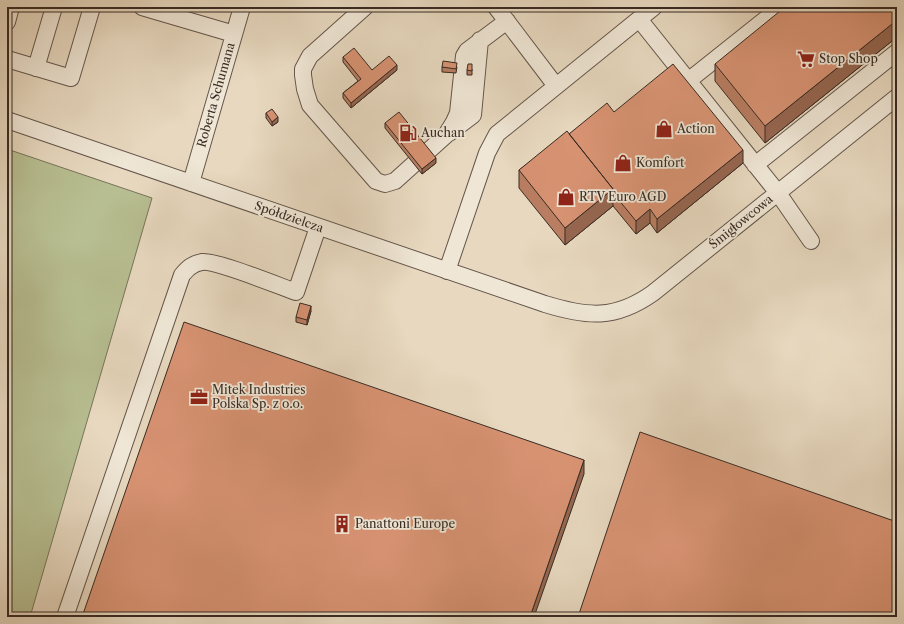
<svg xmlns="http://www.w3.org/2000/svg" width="904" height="624" viewBox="0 0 904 624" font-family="'Libre Caslon Text',serif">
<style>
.green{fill:#b7be91;stroke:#78745a}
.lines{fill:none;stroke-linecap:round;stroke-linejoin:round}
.minor-casing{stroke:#64564b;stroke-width:18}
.minor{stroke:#efe6d5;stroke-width:16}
.wall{fill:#b97e62;stroke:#382b24}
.shaded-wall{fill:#966650;stroke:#382b24}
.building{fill:#d79272;stroke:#382b24}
.labels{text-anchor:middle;stroke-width:3.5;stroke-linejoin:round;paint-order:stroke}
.poi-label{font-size:12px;fill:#382b24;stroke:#efe6d5;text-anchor:start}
.street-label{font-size:12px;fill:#382b24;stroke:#efe6d5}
</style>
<rect width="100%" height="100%" fill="#e7d8bf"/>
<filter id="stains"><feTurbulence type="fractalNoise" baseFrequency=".005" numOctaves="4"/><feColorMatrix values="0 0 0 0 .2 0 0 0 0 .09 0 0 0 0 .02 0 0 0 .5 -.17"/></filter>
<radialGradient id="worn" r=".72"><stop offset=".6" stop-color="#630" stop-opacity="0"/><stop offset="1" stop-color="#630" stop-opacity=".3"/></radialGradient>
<!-- green -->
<path class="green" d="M7,149L152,198L30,617H7Z"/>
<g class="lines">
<!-- minor casing -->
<g class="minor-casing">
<path id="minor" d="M142,7L234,34
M365,7L310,56L303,69V75L305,89L310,105L376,181L385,184L395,181L446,135L454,122L458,113L464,56L467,51L507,21
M496,7L556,86
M639,19L778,193L811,241
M7,22L11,7
M7,59L71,78L92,7
M36,68L54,7
M688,81L781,7
M7,120L545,304C587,317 615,320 653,293L897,97
M449,133L473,115L480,40
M755,165L897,52
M191,183L242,7
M447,271L487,153L497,134L654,7
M65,617L182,275C188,268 192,264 202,262C215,260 279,286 296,292L318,227"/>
</g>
<!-- minor -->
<use href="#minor" class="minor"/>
</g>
<!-- wall -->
<path class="wall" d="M897,7V37L765,143L715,81V64Z
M343,57L372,70H397L351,108L343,98V93L358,81L343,62Z
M442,67H457L456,73L442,72Z
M472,69V75H467V70Z
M614,112L743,163L657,233L650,223L636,234L613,206L565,245L519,188V170L569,134Z
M266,113L278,122L272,126L266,118Z
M385,123L436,163L422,174L385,128Z
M311,311L307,325L296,322V317Z"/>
<!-- shaded-wall -->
<path class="shaded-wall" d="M897,20V37L765,143V126Z
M397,65V70L351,108V103Z
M278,117V122L272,126V122Z
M743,150V163L657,233V219Z
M436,158V163L422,174V169Z
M613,189V206L565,245V228Z
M650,209V223L636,234V221Z
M311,306V311L307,325V320Z
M584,460V474L534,617H530Z"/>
<!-- building -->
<path class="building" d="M785,7H897V20L765,126L715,64Z
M354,48L372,70L389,56L397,65L351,103L343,93L361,79L343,57Z
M443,61L457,63L456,69L442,67Z
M468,64H472V71L467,70Z
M673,64L743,150L657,219L650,209L636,221L613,193V189L569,134L607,103L614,112Z
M272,109L278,117L272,122L266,113Z
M399,112L436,158L422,169L385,123Z
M567,131L613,189L565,228L519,170Z
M300,303L311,306L307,320L296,317Z
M184,322L584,460L530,617H82Z
M640,432L897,522V617H578Z"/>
<!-- icons -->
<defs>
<g id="supermarket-bare" transform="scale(1.38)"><path d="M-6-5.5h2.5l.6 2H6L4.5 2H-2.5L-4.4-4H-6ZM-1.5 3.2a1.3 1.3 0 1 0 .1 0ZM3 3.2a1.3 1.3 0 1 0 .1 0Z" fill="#8f2418" stroke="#efe6d5" stroke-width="2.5" paint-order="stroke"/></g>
<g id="shop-bare" transform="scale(1.38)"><path d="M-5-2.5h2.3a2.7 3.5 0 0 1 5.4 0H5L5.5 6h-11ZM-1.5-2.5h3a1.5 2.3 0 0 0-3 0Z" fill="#8f2418" stroke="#efe6d5" stroke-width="2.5" paint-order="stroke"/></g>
<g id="fuel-bare" transform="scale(1.38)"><path d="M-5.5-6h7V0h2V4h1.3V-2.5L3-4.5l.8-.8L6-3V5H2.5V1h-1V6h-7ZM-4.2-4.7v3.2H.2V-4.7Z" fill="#8f2418" stroke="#efe6d5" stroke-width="2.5" paint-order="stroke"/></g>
<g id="office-bare" transform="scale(1.38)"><path d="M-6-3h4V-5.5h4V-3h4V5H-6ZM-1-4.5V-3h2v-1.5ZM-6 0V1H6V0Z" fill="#8f2418" stroke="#efe6d5" stroke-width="2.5" paint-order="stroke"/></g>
<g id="building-bare" transform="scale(1.38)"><path d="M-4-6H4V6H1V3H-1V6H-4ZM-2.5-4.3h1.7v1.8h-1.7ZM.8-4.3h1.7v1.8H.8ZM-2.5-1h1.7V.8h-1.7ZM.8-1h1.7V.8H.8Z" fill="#8f2418" stroke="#efe6d5" stroke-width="2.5" paint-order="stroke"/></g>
</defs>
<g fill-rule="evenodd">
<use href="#supermarket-bare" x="806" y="59"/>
<use href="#shop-bare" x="664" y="129"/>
<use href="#fuel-bare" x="408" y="133"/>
<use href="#shop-bare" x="623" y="163"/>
<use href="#shop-bare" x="566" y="197"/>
<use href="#office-bare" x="199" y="397"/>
<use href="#building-bare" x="342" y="524"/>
</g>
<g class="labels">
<!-- poi labels -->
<g class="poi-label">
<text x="819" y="63">Stop Shop</text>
<text x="677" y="133">Action</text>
<text x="421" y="137">Auchan</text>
<text x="636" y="167">Komfort</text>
<text x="579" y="201">RTV Euro AGD</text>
<text x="212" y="394">Mitek Industries<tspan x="212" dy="14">Polska Sp. z o.o.</tspan></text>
<text x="355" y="528">Panattoni Europe</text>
</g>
<!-- street labels -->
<g class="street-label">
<text transform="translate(216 95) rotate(-74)" y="4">Roberta Schumana</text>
<text transform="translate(289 217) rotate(19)" y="4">Spółdzielcza</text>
<text transform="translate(741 222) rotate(-39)" y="4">Śmigłowcowa</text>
</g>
</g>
<!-- margin -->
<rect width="904" height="624" fill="none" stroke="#e7d8bf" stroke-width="24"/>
<rect x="8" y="8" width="888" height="608" fill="none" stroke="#382b24" stroke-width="2"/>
<rect x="12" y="12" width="880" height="600" fill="none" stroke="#382b24"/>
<rect width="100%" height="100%" filter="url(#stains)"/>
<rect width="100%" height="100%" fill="url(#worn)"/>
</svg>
